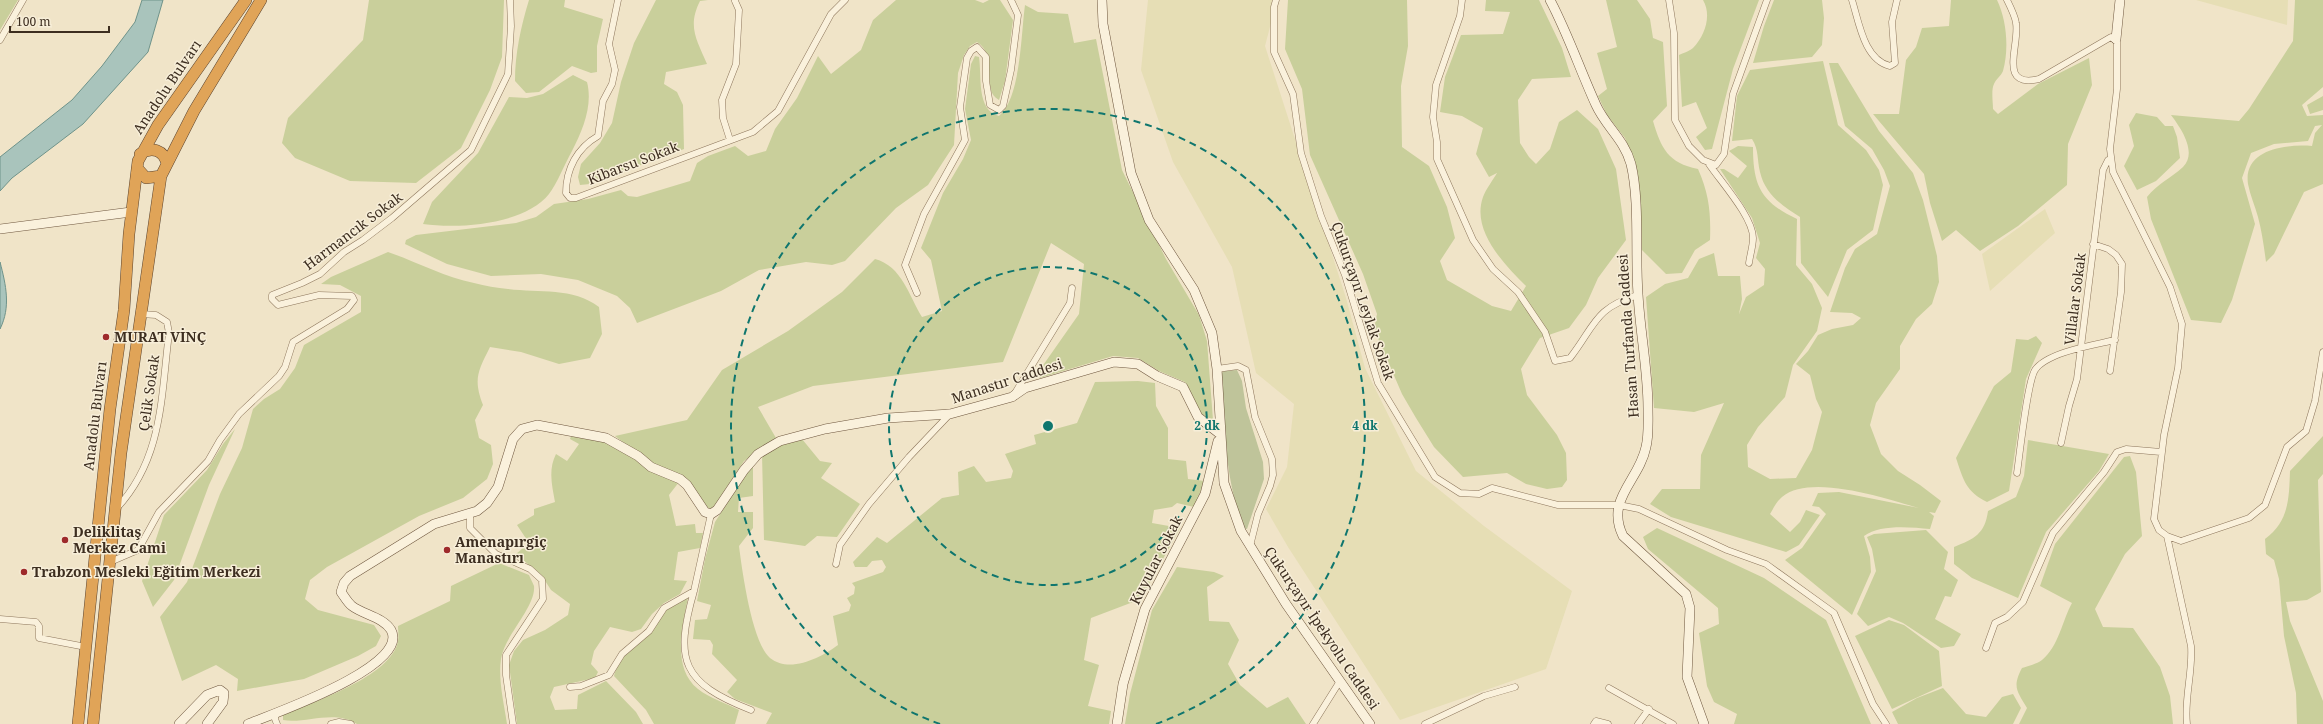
<svg xmlns="http://www.w3.org/2000/svg" width="2323" height="724" viewBox="0 0 2323 724" font-family="'Noto Serif',serif">
<style>
.farmland{fill:#e6deb5}
.green{fill:#c9cf9b}
.cemetery{fill:#bfc49a}
.water{fill:#a9c4bc;stroke:#6f938a}
.lines{fill:none;stroke-linecap:round;stroke-linejoin:round}
.street-casing{stroke:#8d765c;stroke-width:7}
.secondary-casing{stroke:#6f573f;stroke-width:10}
.highway-casing{stroke:#5b4430;stroke-width:12}
.street{stroke:#faf1dc;stroke-width:6}
.secondary{stroke:#faf1dc;stroke-width:9}
.highway{stroke:#e0a458;stroke-width:11}
.ring{fill:none;stroke:#0f766e;stroke-width:2;stroke-dasharray:7 5}
.poi-dot{fill:#9e2a2b;stroke:#f7eed8;stroke-width:1.5}
.labels{text-anchor:middle;stroke-width:3;stroke-linejoin:round;paint-order:stroke}
.street-label{font-size:14px;fill:#3d2e20;stroke:#f7eed8}
.poi-label{font-size:14px;font-weight:bold;fill:#3d2e20;stroke:#f7eed8;text-anchor:start}
.centre{fill:#0f766e;stroke:#f7eed8;stroke-width:2}
.ring-label{font-size:12px;text-anchor:middle;font-weight:bold;fill:#0f766e;stroke:#f7eed8;stroke-width:3;stroke-linejoin:round;paint-order:stroke}
</style>
<rect width="100%" height="100%" fill="#f0e4c8"/>
<!-- farmland -->
<path class="farmland" d="M1148,0H1277L1265,46L1346,298L1365,368L1416,471L1484,526L1572,591L1546,669L1400,720L1288,547L1266,509L1287,467L1294,404L1256,373L1232,267L1173,162L1141,70Z
M2196,0H2288L2287,25Z
M2045,209L2055,233L1990,291L1982,254Z"/>
<!-- green -->
<path class="green" d="M0,0H18L0,30Z
M369,0H504L502,57L490,90L461,148L416,183L350,181L295,158L282,143L288,118L363,40Z
M529,0H565L564,7L603,19L597,46V72L591,73L572,66L539,92L526,93L515,81C515,53 521,26 529,0Z
M656,0H708L700,1C687,27 697,40 707,64L666,72L664,84L677,92L683,105L684,149L590,184L580,185L578,177L581,164L600,143L612,123L621,82L634,43Z
M896,0H975L983,3L989,0H1000L1013,20L1005,81L999,100C980,90 999,56 977,42L970,46L964,55L958,73L954,145L928,185L896,208L845,261L832,265L806,262L759,270L721,291L637,323L630,308L617,296L578,280L541,274L491,276L447,264L405,244L406,240L416,235L516,223L536,217L554,204L588,199L621,190L628,196L637,197L690,181L697,163L708,156L735,146L748,156L766,151L775,129L797,98L818,56L831,74L861,50L873,20Z
M1288,0H1407L1408,46L1401,86L1402,147L1429,166L1447,207L1455,238L1440,261L1447,280L1492,306L1511,311L1526,286C1504,264 1471,231 1483,197C1486,189 1493,180 1497,173L1489,177L1476,154L1483,128L1462,116L1440,112L1445,77L1461,35L1503,34L1510,12L1485,11L1486,0H1539L1562,48L1571,77L1532,79L1518,100L1520,143L1529,157L1536,164L1550,149L1559,122L1577,110L1598,129L1616,169L1626,240L1598,278L1586,305L1569,328L1540,338L1521,369L1527,395L1557,435L1566,453L1567,480L1562,487L1547,489L1526,484L1507,473L1463,477L1434,447L1416,418L1402,394L1374,329L1377,314L1363,274L1310,155L1302,89L1285,49Z
M1606,0H1637L1650,19L1653,38L1663,42L1667,106L1653,121C1661,148 1668,163 1698,169C1709,194 1711,212 1710,240L1695,250L1682,273L1666,274L1641,249L1635,165L1625,138L1607,115L1598,96L1607,89L1597,53L1617,47Z
M1703,0H1759L1733,69L1712,149L1705,150L1696,137L1707,128L1696,102L1682,107L1679,55C1683,53 1690,51 1693,48C1705,36 1712,15 1703,0Z
M1774,0H1822L1824,18L1822,45L1812,57L1753,63L1764,26Z
M1951,0H1997C2007,21 2009,49 2003,71C2001,76 1996,79 1994,84C1991,90 1993,102 1993,109L1998,114L2038,84L2089,58L2092,85L2068,144L2067,185L2018,226L1980,251L1956,230L1942,241L1930,203L1924,174L1873,114H1899L1906,60L1916,47L1922,28L1949,26Z
M2295,0H2323V87L2302,105L2307,116L2323,115V184L2304,192L2274,254L2266,262C2264,247 2262,232 2258,217C2255,206 2250,195 2248,184C2243,149 2286,144 2312,146L2315,133L2322,125L2315,126L2308,141L2274,144L2251,153L2242,178L2255,224L2232,300L2221,323L2191,320L2151,219L2147,197C2157,184 2171,178 2183,167C2198,152 2180,127 2171,115L2239,121L2249,109L2293,41Z
M1025,5L1038,12L1068,14L1074,43L1096,39L1122,170L1166,259L1199,315L1207,341L1213,420L1201,414L1185,382L1159,371L1138,358L1113,356L1040,378L1039,371L1079,314L1084,264L1051,243L1003,362L813,386L758,407L776,438L744,461L713,508H708L684,477L653,465L615,436L687,420L722,370L788,331L842,292L875,259C902,266 909,296 922,317L942,311L931,260L921,248L943,193L963,159L971,140L965,109L971,64L975,56L979,57C982,76 976,110 999,116C1021,98 1021,33 1025,5Z
M1823,61L1838,125L1866,150L1879,170L1883,185L1873,230L1847,250L1828,297L1801,263L1800,217C1782,206 1765,194 1760,172C1757,160 1759,150 1752,139L1732,141L1737,96L1750,70Z
M1829,63H1838L1879,131L1913,173L1923,200L1937,256L1939,282L1932,304L1916,319L1900,346V369L1876,403L1870,425L1881,454L1898,471L1920,485L1941,501L1935,513L1929,512L1934,516L1930,529C1910,527 1880,524 1864,536L1870,557L1871,572L1852,615L1785,560L1802,548L1826,514L1819,507L1812,506L1818,493L1839,492L1919,508C1886,499 1811,473 1782,497C1777,501 1773,509 1770,514L1790,532L1800,522L1806,510L1820,515L1799,545L1786,552L1671,517L1650,504L1662,489H1700L1701,455L1724,403L1694,412L1654,408L1646,297L1665,284L1688,278L1699,259L1714,253L1718,276H1740L1742,299L1739,314L1746,297L1764,285L1765,269L1756,258L1760,243L1752,218L1720,169H1724L1738,178L1747,166L1729,151L1738,146L1753,147C1753,186 1761,202 1797,219L1796,265L1812,284L1822,308L1817,331L1793,365L1785,397L1758,427L1747,445L1748,467L1770,479L1796,478L1812,450L1822,412L1816,399L1810,375L1796,364L1808,351L1818,335L1832,329L1853,325L1861,318L1852,313L1830,312L1845,268L1855,249L1877,234L1890,186L1884,170L1872,149L1845,126Z
M573,75L587,82C593,105 583,130 572,151C565,163 557,184 549,194C524,225 459,229 423,224L432,202L478,153L509,97L527,98L543,94Z
M2323,96V110L2310,114L2307,105Z
M2136,113L2157,117L2165,126H2173L2177,137L2180,158L2156,181L2137,190L2124,166L2134,146L2129,125Z
M388,252C417,262 444,277 474,283C485,286 497,288 508,289C539,293 573,287 599,307L602,334L590,358L559,364L521,352L490,347C478,371 473,379 483,405L475,420L479,438L491,445L493,464L487,479L463,498L419,516L327,567L310,580L305,599L318,610L374,625L381,636L376,646L358,656L304,679L237,691L238,679L216,665L182,681L160,617L187,582L220,494L242,448L253,409L264,399L280,389L295,368L304,345L361,312V296L340,285L321,284L331,277Z
M2036,336L2042,343L2026,379L2009,491L1987,502C1966,492 1963,479 1956,458L1994,386L2011,372L2016,339L2028,340Z
M1138,381L1155,383L1156,406L1168,428V459L1186,461L1188,479L1205,481L1194,507L1177,503L1172,507L1154,510L1152,523L1180,528L1141,599L1091,618L1084,660L1099,665L1088,706L1111,711L1109,724H766L772,713L735,699L727,692L737,680L712,654L713,645L710,640L693,639L695,620L707,619L711,605L697,601L705,559L715,522L753,463V496L739,498L738,512H753V528L739,546C742,570 752,643 770,658C790,674 822,657 838,645L833,616L849,611L851,605L847,598L854,594L855,587L852,583L883,572L886,567L882,560L872,561L867,567H855L853,562L877,537L887,543L942,498L959,495L958,472L974,466L986,482L1011,478L1013,471L1005,454L1036,444L1034,435L1077,423L1095,382Z
M235,429L209,485L174,580L153,607L142,581L164,515L207,470L223,444Z
M572,434L605,440L679,482L669,495L676,526L695,524L696,533H703L700,548L678,552L674,580L687,581L680,594L664,603L652,614L641,629L632,632L610,627L594,651L591,664L598,672L595,678L554,687L550,697L555,710L577,709L578,695L606,681L636,712L643,724H517L509,665L514,651L523,640L545,630L568,615L570,604L551,590L542,576L516,554L529,543L517,525L534,515V509L555,502C552,485 548,470 556,454L567,461L579,444L570,439Z
M2323,436V474L2318,480L2321,592L2307,600L2286,602L2290,621L2323,701V724H2297L2296,693L2284,636L2279,579L2274,560L2266,554L2265,539C2289,521 2289,499 2290,471Z
M802,439L820,461L832,463L821,478L860,504L837,537L817,536L805,546L764,540L762,454L780,445Z
M2028,440L2109,454L2099,471L2046,532L2018,598L1972,578L1954,564V547C1974,539 1985,534 1988,511L2016,497L2024,476Z
M2130,456L2136,472L2142,536L2125,554L2095,609L2103,627L2133,628L2160,667L2170,696L2173,724H2019L2027,708C2017,691 2012,687 2022,668C2028,666 2037,664 2042,660C2059,646 2062,621 2072,603L2040,586L2055,544L2124,457Z
M1657,528L1764,578L1826,620L1871,724H1734L1737,714L1714,702L1707,686L1699,633L1719,624L1718,608L1648,549L1643,537Z
M1926,530L1948,552L1944,569L1958,580L1951,597L1945,596L1935,619L1961,634L1954,646L1941,648L1903,623L1889,617L1868,626L1857,614L1876,571L1872,549L1867,537L1874,534Z
M499,563L529,575C530,578 533,583 534,586C536,607 504,636 501,659C498,680 504,703 507,724H357C334,709 306,724 283,720V714C312,703 392,676 398,641C399,636 398,630 398,626L450,601L451,586Z
M1177,567L1214,572L1224,576L1207,587L1209,621L1229,622L1239,640L1228,664L1240,685L1267,708L1288,697L1306,724H1125L1130,694L1152,610Z
M688,597C683,626 671,667 698,689C709,698 726,703 739,710L735,724H654L646,710L614,676C617,660 652,620 666,610C672,605 681,601 688,597Z
M1889,620L1904,625L1939,651L1942,686L1892,709L1855,636Z
M1943,688L1966,714L1986,717L2002,697L2013,694L2021,708L2013,724H1898L1892,712L1917,698Z"/>
<!-- cemetery -->
<path class="cemetery" d="M1237,370L1242,381L1246,408L1263,462L1264,479L1247,529L1244,528C1225,481 1225,428 1220,377L1223,371Z"/>
<!-- water -->
<path class="water" d="M142,0H163L148,52L83,124L12,178L0,191V157L72,100L102,66L135,22Z
M0,262C6,285 11,307 0,329Z"/>
<g class="lines">
<!-- street casing -->
<g class="street-casing">
<path id="street" d="M618,0L609,44L615,70L612,84L603,101L598,136C577,148 566,169 566,193L570,198H576L753,132L778,111L831,14L845,0
M1276,0L1274,7V52L1293,94L1301,153L1321,216L1345,275L1378,383L1435,477L1460,493L1479,494L1492,488L1558,505H1619L1639,509L1727,550L1766,564L1834,613L1873,704L1886,724
M1462,0L1460,16L1436,85L1433,117L1437,142V159L1473,240L1493,269L1518,292L1545,332L1555,361L1570,358C1595,326 1594,308 1638,295
M1669,0L1674,33L1675,120L1689,146L1703,160L1716,165L1724,154L1733,94L1767,0
M1852,0C1859,22 1864,60 1890,66L1895,63L1892,22L1897,0
M2007,0C2010,6 2015,16 2016,23C2020,45 1997,89 2039,79L2111,37L2117,42V89L2110,149L2113,172L2170,287L2182,324L2178,368L2164,435L2154,519L2159,530L2167,536L2191,646C2193,672 2184,698 2187,724
M0,40L23,0
M730,140L723,118L722,100L736,64L739,10L735,1
M1709,164C1721,182 1753,217 1753,238C1753,246 1750,255 1749,263
M2093,244L2108,249L2116,255L2122,264L2121,292L2110,371
M917,293L905,265L924,214L965,140L960,107L967,58L971,51L977,47L986,57V81L990,105L999,110L1003,106L1011,70L1018,15L1011,0
M1217,369L1238,366L1246,370L1255,417L1272,459L1273,475L1270,486L1258,514L1250,546
M1015,393L1070,303L1072,288
M2061,443L2069,406L2077,379L2103,170L2108,160L2111,161
M2017,473C2020,453 2027,383 2035,370C2047,352 2094,345 2115,340
M116,509C163,459 161,397 169,333L167,322L156,315L141,314
M470,514V528L496,554L530,569L542,580L543,599L506,655V675L513,724
M2167,536L2181,541L2249,518L2265,505L2287,447L2306,431L2315,401L2323,352
M110,562L138,550L159,512L208,461L220,440L239,414L279,376L285,367L293,342L347,309L354,300L352,296L319,295L278,305L272,299V295L302,283L320,274L344,252L363,240L392,218L471,150L508,74L511,26L510,0
M836,564L840,545L869,504L909,457L950,414
M694,591C674,661 682,683 751,710
M0,619L36,622L39,626V638L86,647
M1986,648L1995,623L2007,617L2023,602L2053,533L2104,472L2117,452L2126,449L2161,452
M570,687L581,686L609,675L622,654L649,631L664,608L694,591L711,514
M1609,688L1673,724
M276,712L275,719L277,724
M331,724L339,722L351,724
M1313,724L1340,681
M1425,724L1484,696L1515,687
M1594,724L1596,721L1608,724
M1638,724L1649,709"/>
</g>
<!-- secondary casing -->
<g class="secondary-casing">
<path id="secondary" d="M1102,0L1103,24L1131,173L1149,220L1194,290L1212,333L1217,369L1224,483L1241,531L1286,604L1370,724
M1550,0C1568,34 1580,70 1596,105C1606,127 1624,139 1631,164C1640,202 1635,254 1638,294C1640,332 1648,370 1648,408C1648,420 1649,435 1646,447C1639,481 1605,499 1623,536L1686,594L1690,608L1687,677L1704,724
M2116,39L2120,0
M0,229L131,212
M179,724L207,695L220,690L224,693L223,702L207,724
M248,724C272,714 411,666 391,630C383,617 364,615 352,606C348,603 344,596 341,592L344,583L350,576L434,524L477,511L487,503L498,487L513,439L522,429L537,425L606,438L638,456L651,467L680,479L687,485L705,512L711,514L717,510L744,470L758,454L780,441L825,429L888,418L950,414L1012,397L1025,388L1114,362L1138,364L1157,376L1183,387L1198,417L1220,434
M1117,724L1123,684L1145,609L1205,494L1218,441"/>
</g>
<!-- highway casing -->
<g class="highway-casing">
<path id="highway" d="M140,154C152,146 164,150 167,164
M137,168L146,178L161,176
M78,724L110,409L124,310L129,234L138,161L158,125L246,0
M93,724L121,453L161,176L194,111L261,0"/>
</g>
<!-- street -->
<use href="#street" class="street"/>
<!-- secondary -->
<use href="#secondary" class="secondary"/>
<!-- highway -->
<use href="#highway" class="highway"/>
</g>
<!-- distance rings -->
<g class="ring">
<circle cx="1048" cy="426" r="159"/>
<path d="M940 724A317 317 0 1 1 1156 724"/>
</g>
<!-- markers -->
<g class="poi-dot">
<circle cx="106" cy="337" r="4"/>
<circle cx="65" cy="540" r="4"/>
<circle cx="447" cy="550" r="4"/>
<circle cx="24" cy="572" r="4"/>
</g>
<g class="labels">
<!-- street labels -->
<g class="street-label">
<text transform="translate(167 87) rotate(-56)" y="5">Anadolu Bulvarı</text>
<text transform="translate(633 163) rotate(-21)" y="5">Kibarsu Sokak</text>
<text transform="translate(353 231) rotate(-37)" y="5">Harmancık Sokak</text>
<text transform="translate(2075 299) rotate(-83)" y="5">Villalar Sokak</text>
<text transform="translate(1363 301) rotate(71)" y="5">Çukurçayır Leylak Sokak</text>
<text transform="translate(1628 336) rotate(-94)" y="5">Hasan Turfanda Caddesi</text>
<text transform="translate(1007 381) rotate(-18)" y="5">Manastır Caddesi</text>
<text transform="translate(149 393) rotate(-82)" y="5">Çelik Sokak</text>
<text transform="translate(95 416) rotate(-83)" y="5">Anadolu Bulvarı</text>
<text transform="translate(1156 560) rotate(-63)" y="5">Kuyular Sokak</text>
<text transform="translate(1322 628) rotate(56)" y="5">Çukurçayır İpekyolu Caddesi</text>
</g>
<!-- poi labels -->
<g class="poi-label">
<text x="114" y="342">MURAT VİNÇ</text>
<text x="73" y="537">Deliklitaş<tspan x="73" dy="16">Merkez Cami</tspan></text>
<text x="455" y="547">Amenapırgiç<tspan x="455" dy="16">Manastırı</tspan></text>
<text x="32" y="577">Trabzon Mesleki Eğitim Merkezi</text>
</g>
</g>
<circle cx="1048" cy="426" r="6" class="centre"/>
<g class="ring-label">
<text x="1207" y="430">2 dk</text>
<text x="1365" y="430">4 dk</text>
</g>
<!-- scale -->
<path d="M10 26v6h99v-6" fill="none" stroke="#3d2e20" stroke-width="2"/>
<text x="16" y="26" font-size="12" fill="#3d2e20" stroke="#f7eed8" stroke-width="3" paint-order="stroke">100 m</text>
</svg>
